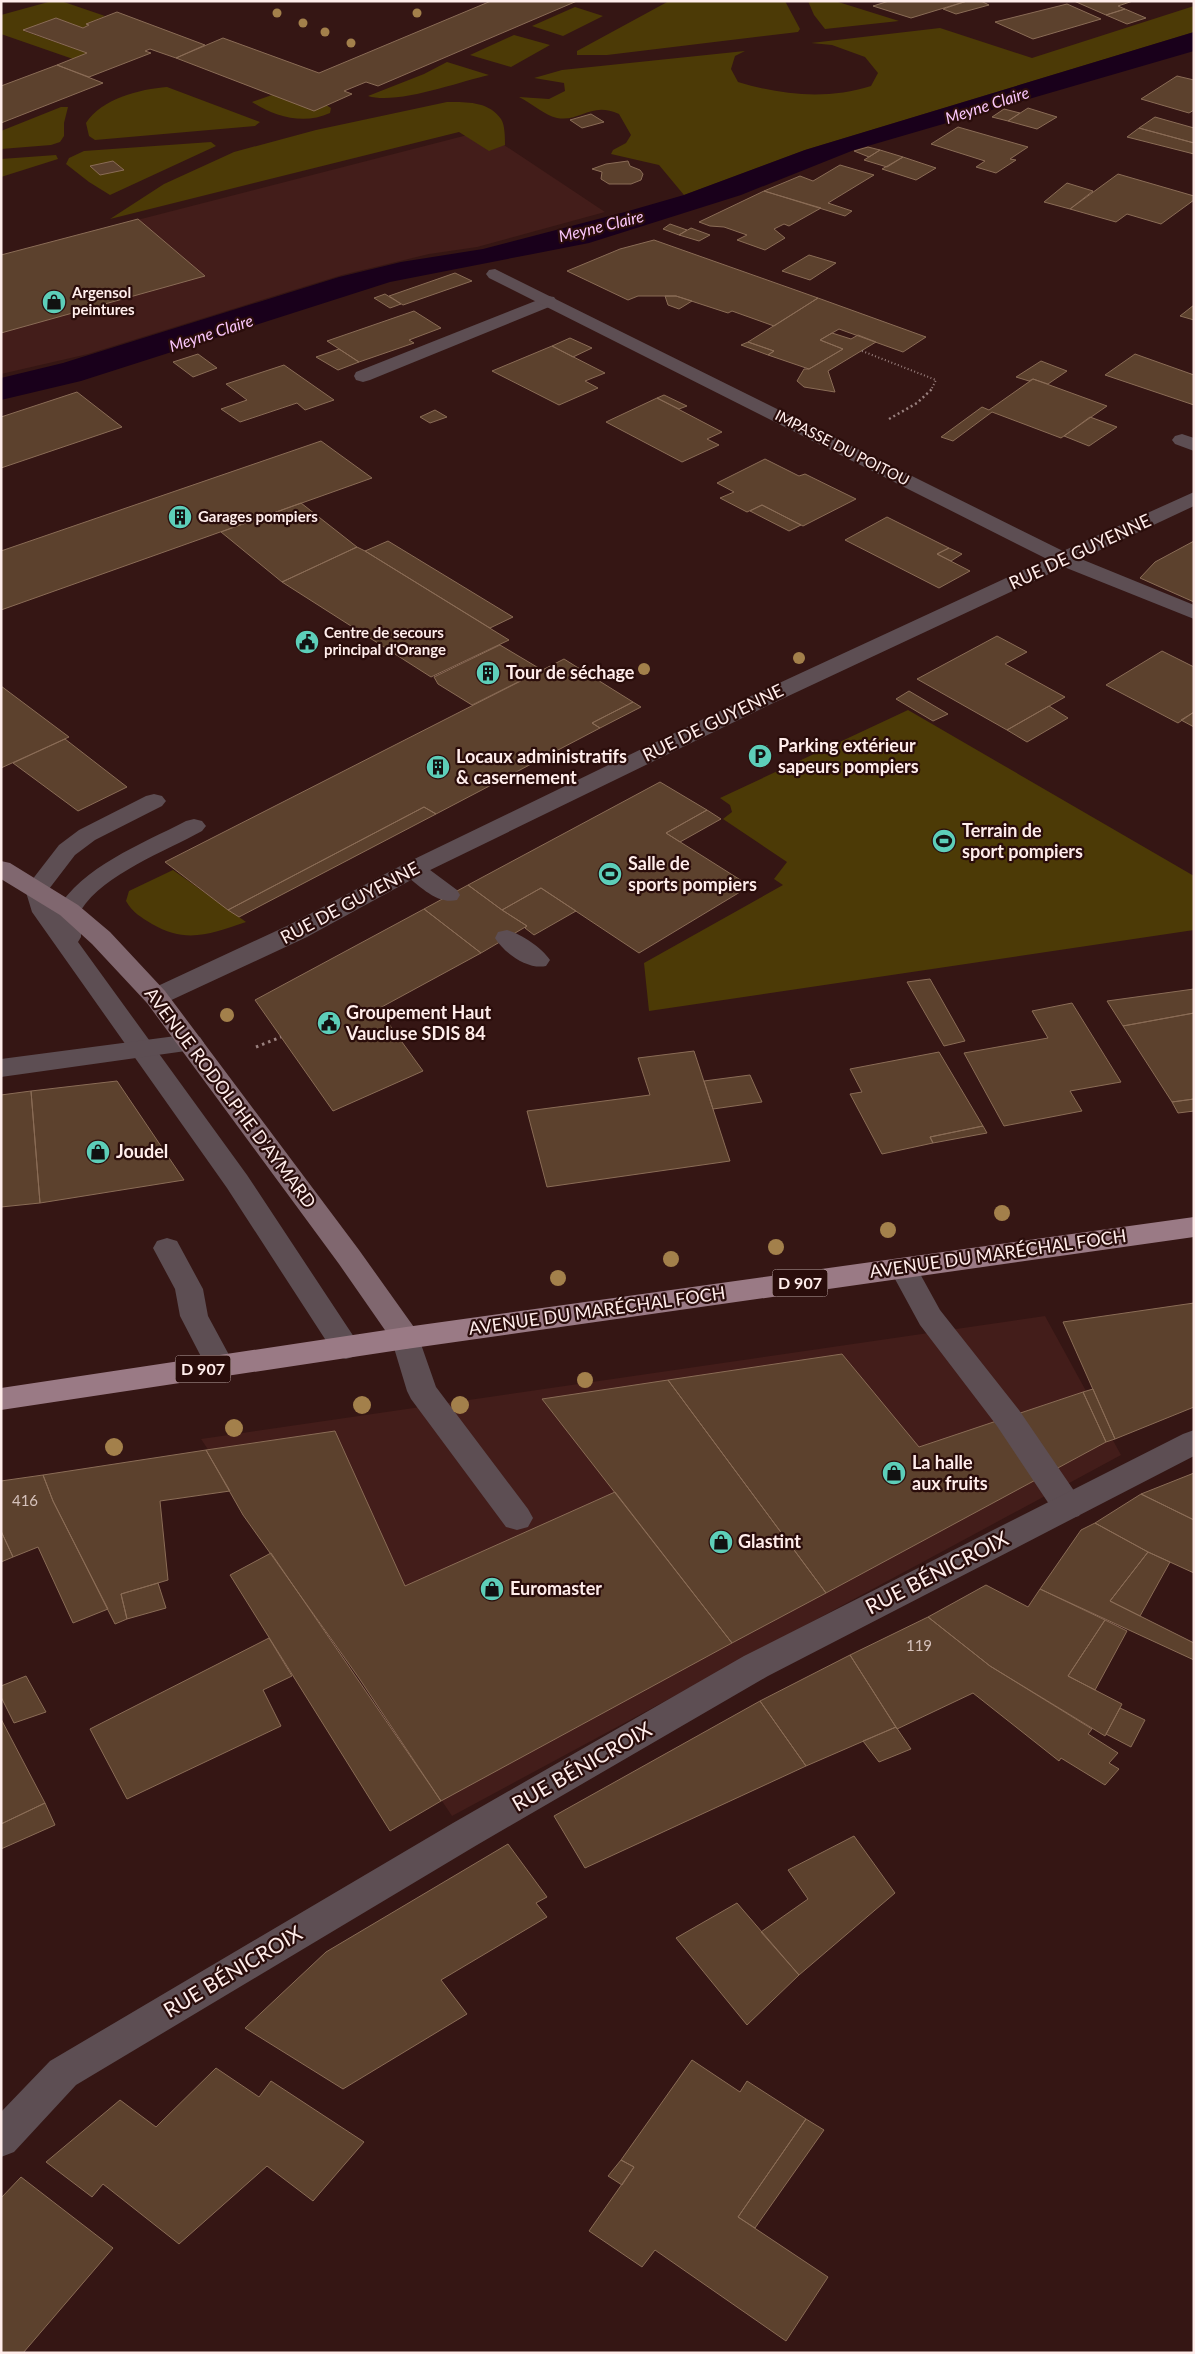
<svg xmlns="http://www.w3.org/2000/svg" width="1195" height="2354" viewBox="0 0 1195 2354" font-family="Lato,sans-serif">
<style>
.built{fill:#431d1a}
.green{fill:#4c3a06}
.water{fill:#19001b}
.building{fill:#5c412d;stroke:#8a6c56}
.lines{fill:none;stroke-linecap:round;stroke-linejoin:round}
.path-far2{stroke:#9a817f;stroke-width:2;stroke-dasharray:1 2.5;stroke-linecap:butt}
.path-far1{stroke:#9a817f;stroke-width:2.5;stroke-dasharray:2 3;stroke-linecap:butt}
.path{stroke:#9a817f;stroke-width:3;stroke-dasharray:2.5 4;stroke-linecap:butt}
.lane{fill:#5d4e53;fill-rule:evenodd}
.street{fill:#5d4e53;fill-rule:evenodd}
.secondary{fill:#80676f;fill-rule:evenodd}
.primary{fill:#9a7a85;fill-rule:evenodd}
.tree{fill:#a3804b}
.labels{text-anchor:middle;stroke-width:4.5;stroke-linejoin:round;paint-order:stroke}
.far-poi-label{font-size:15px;font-weight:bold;fill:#ffedeb;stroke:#2a0d0b;text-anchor:start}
.far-street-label{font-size:15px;fill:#ffedeb;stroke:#2a0d0b}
.number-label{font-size:15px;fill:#d6c2bc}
.far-water-label{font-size:16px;font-style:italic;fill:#fbc7fc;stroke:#2a0d0b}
.shield{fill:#2a0d0b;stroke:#bfaaa8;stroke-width:1}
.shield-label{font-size:16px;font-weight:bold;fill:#ffedeb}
.street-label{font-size:18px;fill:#ffedeb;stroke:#2a0d0b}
.poi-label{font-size:18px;font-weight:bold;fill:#ffedeb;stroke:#2a0d0b;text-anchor:start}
.near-street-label{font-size:21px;fill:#ffedeb;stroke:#2a0d0b}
</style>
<rect width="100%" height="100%" fill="#351614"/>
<!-- built -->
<path class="built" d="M483,131L605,212L477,247L429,254L342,275L88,354L1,374V255Z
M1045,1316L1121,1455L452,1816L201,1439Z"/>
<!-- green -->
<path class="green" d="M52,1H61L105,16L87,24L89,25L83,28L56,18L24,31L87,53L73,59L1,34V15Z
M669,1H785L800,29L798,32L607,55H577V51Z
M808,1H835L899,21L825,29L814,15Z
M1194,6V32L805,150L684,195L659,165L611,154L613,150L626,143L631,135L619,114C591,101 581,122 557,118C546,116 531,103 519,97L549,99L565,91L564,83L534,78L562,70L745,51L735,56L731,69L738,82C781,95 827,100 871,86L878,73L865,57L832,45L811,43L940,28L1032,58Z
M575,7L603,16L563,36L532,26Z
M514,35L550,45L511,67L470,55Z
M447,62L489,75C458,82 397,105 368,96L424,74Z
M167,87L260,122L255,126L95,140L89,136L86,123C101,99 140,89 167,87Z
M272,95L326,105L331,108L330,113C304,125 275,117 252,102Z
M447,102C465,102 489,101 501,119C505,125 505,138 505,145L489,151L459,132L110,219L164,184L234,152L316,130Z
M61,107H68L64,123V136L60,142L51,145L1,149V131Z
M211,142L216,146L110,195L89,182L66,164L69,158L84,151Z
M56,155L58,159L1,177V159Z
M908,710L1194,876V930L649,1011L644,963L783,885L774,879L787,862L723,819L732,812L730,805L720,798Z
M173,870L246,922C211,934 186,944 152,924C141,917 133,913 126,901L129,891Z"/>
<!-- water -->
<path class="water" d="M1194,32V51L854,150L741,195L589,243L390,282L81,381L1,400V378L63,363L339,277L401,262L483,249L625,212L684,195L805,150Z"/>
<!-- building -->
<path class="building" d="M491,1H577L378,86L366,82L344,91L352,94L314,111L176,58L223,38L319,73Z
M889,1H967L911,18L873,6Z
M967,1H981L989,5L956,14L943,9Z
M1074,1H1133L1118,6L1125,9L1106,15Z
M1067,4L1101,19L1033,39L995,22Z
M1125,9L1146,18L1127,24L1106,15Z
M117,12L205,45L176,58L150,49L145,51L151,53L89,77L57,65L87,53L23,30L56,18L83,28L89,25L86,24Z
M57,65L103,83L1,123V86Z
M1177,76L1194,80V110L1189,113L1141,99Z
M1028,108L1057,117L1037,129L1008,121Z
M1004,109L1020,113L1008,121L992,117Z
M591,114L604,122L582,128L570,120Z
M1155,117L1194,128V143L1139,128Z
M958,127L1028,147L1010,159L1016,160L996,173L976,167L985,161L931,144Z
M1139,128L1194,143V154L1127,137Z
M868,147L880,150L869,157L854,151Z
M880,150L903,157L887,167L864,160Z
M903,157L936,168L916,180L882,169Z
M113,161L124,170L100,175L90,166Z
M628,161L630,166L640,170L643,174L641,180L631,184H609L601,179L602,172L592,169L606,164Z
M840,165L874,175L828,203L852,211L845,216L764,191L800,176L813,181Z
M1118,174L1194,196V200L1161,224L1127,214L1116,222L1070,209Z
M1067,183L1093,191L1070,209L1044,202Z
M764,191L821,208L789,226L784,224L774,229L785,238L765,250L737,240L747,235L724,227L710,226L699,222Z
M138,219L205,276L1,333V255Z
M670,224L687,230L679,235L663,229Z
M691,228L710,235L699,241L679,235Z
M654,240L818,298L774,326L732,311L728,313L676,296H638L628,300L567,271L620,249Z
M809,255L836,263L810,280L782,271Z
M455,273L472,281L403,305L389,296Z
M385,294L401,304L390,308L374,298Z
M665,296H676L692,301L679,309L668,305Z
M818,298L926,337L903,352L839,329L820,340L843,349L809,369L768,355L774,351L748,342Z
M1194,305V320L1180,316Z
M414,311L441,328L409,340L414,343L359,362L327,341Z
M832,333L851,339L858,335L876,342L828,371L835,392L804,387L797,381L804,369H809L843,349L820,340Z
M570,338L592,348L573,357L552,346Z
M748,342L774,351L768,355L741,345Z
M552,346L605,373L585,381L598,388L559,405L492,371Z
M339,349L359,362L338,370L316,357Z
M198,354L217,368L193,377L173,362Z
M1135,354L1194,375V405L1105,375Z
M1041,361L1067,371L1048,384L1033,379L1029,381L1016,377Z
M284,365L334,400L305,410L297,403L240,422L221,409L247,400L226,384Z
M1033,379L1107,406L1061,438L992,412L953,441L941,437L982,407L989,410Z
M77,392L122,427L1,468V417Z
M664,395L687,406L679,409L657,398Z
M657,398L722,432L707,439L719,445L682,462L606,422Z
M435,410L447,417L430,423L420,417Z
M1090,417L1117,427L1089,446L1064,436Z
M321,441L372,478L1,610V551Z
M765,459L799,476L805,474L856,499L803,526L762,505L747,512L720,498L734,492L717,483Z
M301,503L357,547L282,582L221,532Z
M762,505L801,525L789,531L750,511Z
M887,517L949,548L937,554L970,571L939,588L845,540Z
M388,541L513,617L490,628L365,551Z
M1194,541V602L1140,578L1155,562Z
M357,547L365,551L509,640L431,677L282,582Z
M949,548L962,554L951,561L937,554Z
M997,636L1027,652L1005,664L1065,697L1007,730L917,679Z
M500,645L542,670L472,705L438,684L434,677Z
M1162,651L1194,667V712L1178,723L1106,685Z
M564,659L633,702L592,723L600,728L436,814L424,807L228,910L165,862Z
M1,686L69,737L1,768Z
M909,691L948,714L933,721L896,699Z
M633,702L641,707L600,728L592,723Z
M1049,706L1068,718L1027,742L1007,730Z
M1194,712V727L1181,720Z
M65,739L127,787L78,811L13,763Z
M660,782L707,810L666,833L750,886L639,953L541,888L502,910L468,885Z
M424,807L436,814L239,917L228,910Z
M707,810L721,819L680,842L666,833Z
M468,885L502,910L527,926L481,953L424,909Z
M541,888L576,911L534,935L525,928L527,926L502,910Z
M424,909L481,953L378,1009L423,1071L333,1111L255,1000Z
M930,979L965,1041L944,1046L907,982Z
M1194,989V1013L1123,1026L1107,1001Z
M1072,1003L1121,1082L1070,1091L1082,1111L1004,1126L964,1053L1048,1038L1032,1011Z
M1194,1013V1099L1172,1102L1123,1026Z
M694,1051L730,1161L547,1187L527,1111L650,1095L638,1058Z
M939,1052L983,1126L930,1137L933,1143L882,1154L850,1094L862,1092L850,1069Z
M750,1075L762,1102L713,1109L704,1081Z
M117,1081L184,1180L40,1203L31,1091Z
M31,1091L40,1203L1,1207V1095Z
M1194,1099V1111L1178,1113L1172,1102Z
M983,1126L987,1133L933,1143L930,1137Z
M1194,1303V1407L1115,1439L1063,1322Z
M842,1354L919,1447L1083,1392L1106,1442L826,1593L668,1380Z
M668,1380L826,1593L732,1643L542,1399Z
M1093,1389L1115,1439L1106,1442L1083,1392Z
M335,1431L405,1586L615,1492L732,1643L441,1801L359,1678L243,1515L206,1450Z
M206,1450L230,1491L160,1501L168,1580L121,1594L127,1619L115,1624L53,1501L43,1475Z
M1194,1473V1520L1141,1494Z
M43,1475L53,1501L108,1609L73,1623L38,1547L13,1557L1,1531V1481Z
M1141,1494L1194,1520V1573L1148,1552L1095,1523Z
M1095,1523L1148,1552L1110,1601L1194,1643V1660L1040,1589L1081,1530Z
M1,1531L13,1557L1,1562Z
M1148,1552L1170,1562L1140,1616L1110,1601Z
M271,1553L441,1801L390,1831L230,1575Z
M158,1583L166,1608L127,1619L121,1594Z
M986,1585L1028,1607L1040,1589L1105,1620L1068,1676L1122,1704L1105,1736L990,1666L928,1617Z
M928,1617L990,1666L1092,1729L1088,1734L1118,1753L1109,1763L1119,1769L1105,1785L1061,1758L1059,1761L973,1693L897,1729L850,1655Z
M1105,1620L1127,1631L1095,1690L1068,1676Z
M269,1638L292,1676L263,1690L281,1726L127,1799L90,1729Z
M850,1655L896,1727L806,1766L760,1701Z
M26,1676L46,1712L14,1723L1,1697V1686Z
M760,1701L806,1766L585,1868L554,1816Z
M1120,1708L1145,1720L1131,1747L1106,1734Z
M1,1719L45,1803L1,1824Z
M896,1727L911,1749L879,1762L863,1741Z
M45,1803L55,1825L1,1849V1824Z
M854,1836L895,1893L799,1975L761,1932L808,1899L788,1870Z
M508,1844L547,1897L536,1903L547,1917L441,1980L467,2014L343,2089L245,2028L326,1952Z
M737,1903L799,1975L747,2025L676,1938Z
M692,2060L740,2092L747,2081L806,2119L738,2217L828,2277L786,2341L655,2250L642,2267L589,2231L634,2167L621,2160Z
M216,2068L259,2097L271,2081L364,2142L313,2201L267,2166L179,2244L103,2184L92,2197L46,2162L120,2100L156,2127Z
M806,2119L824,2130L755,2228L738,2217Z
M621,2160L634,2167L622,2185L608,2176Z
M21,2177L113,2248L23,2353H1V2198Z"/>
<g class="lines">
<!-- path-far2 -->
<path class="path-far2" d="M862,351L936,380L931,390"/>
<!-- path-far1 -->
<path class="path-far1" d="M889,419L917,403L932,389"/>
<!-- path -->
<path class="path" d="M256,1047L281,1037"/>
<!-- lane -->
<path class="lane" d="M548,296L554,297L557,301L554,305L370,380L363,382L356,380L354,376L356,372Z
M1182,434L1194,438V451L1175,444L1172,440L1175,436Z
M154,794L162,796L166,801L162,806L95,840L75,855L49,889L56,911C83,866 140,845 186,821L194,819L202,821L206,826L202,831C166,851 104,874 81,910V937L78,942L247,1175L356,1340L361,1348L356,1356L346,1359L336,1356L227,1188L32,912L25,889L59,845L79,830L146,796Z
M413,862L422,864L457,890L460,895L457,900C437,905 420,886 404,874L401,869L404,864Z
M507,930C521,934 541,947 550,960L546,966C528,970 504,953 495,938L498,932Z
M167,1238L177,1241L203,1289L208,1316L235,1366L230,1374L220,1377L210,1374L180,1316L175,1289L153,1248L157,1241Z
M903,1258L913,1261L940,1310L1019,1410L1079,1498L1084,1507L1079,1516L1068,1519L1057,1516L997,1426L920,1325L889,1268L893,1261Z
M406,1327L416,1330L436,1387L528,1509L533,1518L528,1527L517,1530L506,1527L411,1399L407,1391L391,1338L396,1330Z"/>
<!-- street -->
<path class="street" d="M495,269L1063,551L1194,492V506L1081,559L1194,605V619L1064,567L767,706L422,874L307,937L165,1003L156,1005L147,1003L143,997L147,991L289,925L404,864L751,696L1047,559L489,278L486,274L489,270Z
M191,1034L200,1037L204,1043L200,1049L1,1077V1059Z
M1194,1430V1456L768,1676L477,1845L76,2085L14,2152L1,2157V2112L50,2061L453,1823L744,1656L1183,1434Z"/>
<!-- secondary -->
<path class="secondary" d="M1,861L10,863L78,905L110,932L165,991L359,1250L416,1330L421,1338L416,1346L406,1349L396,1346L339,1264L147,1003L92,944L60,915L1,879Z"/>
<!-- primary -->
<path class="primary" d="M1194,1217V1237L406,1349L1,1410V1388L406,1327Z"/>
</g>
<!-- trees -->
<g class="tree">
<circle cx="277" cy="13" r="4.5"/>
<circle cx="417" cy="13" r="4.5"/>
<circle cx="303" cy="23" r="4.5"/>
<circle cx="325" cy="32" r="4.5"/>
<circle cx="351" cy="43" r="4.5"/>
<circle cx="799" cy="658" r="6"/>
<circle cx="644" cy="669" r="6"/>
<circle cx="227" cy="1015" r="7"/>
<circle cx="1002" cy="1213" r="8"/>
<circle cx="888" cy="1230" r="8"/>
<circle cx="776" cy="1247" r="8"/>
<circle cx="671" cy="1259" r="8"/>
<circle cx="558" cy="1278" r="8"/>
<circle cx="585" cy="1380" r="8"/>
<circle cx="362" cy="1405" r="9"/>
<circle cx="460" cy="1405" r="9"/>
<circle cx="234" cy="1428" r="9"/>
<circle cx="114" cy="1447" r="9"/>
</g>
<!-- icons -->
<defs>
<g id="shop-disc" transform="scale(1.25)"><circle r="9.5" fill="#5dceb9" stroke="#2a0d0b"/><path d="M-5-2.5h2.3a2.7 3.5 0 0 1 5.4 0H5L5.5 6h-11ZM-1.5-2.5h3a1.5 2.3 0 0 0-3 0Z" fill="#111"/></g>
<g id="building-disc" transform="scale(1.25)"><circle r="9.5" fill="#5dceb9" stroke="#2a0d0b"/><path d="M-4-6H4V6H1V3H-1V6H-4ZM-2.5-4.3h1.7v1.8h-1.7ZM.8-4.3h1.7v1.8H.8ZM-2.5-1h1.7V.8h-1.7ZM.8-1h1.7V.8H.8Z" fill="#111"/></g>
<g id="civic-disc" transform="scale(1.25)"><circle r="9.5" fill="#5dceb9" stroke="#2a0d0b"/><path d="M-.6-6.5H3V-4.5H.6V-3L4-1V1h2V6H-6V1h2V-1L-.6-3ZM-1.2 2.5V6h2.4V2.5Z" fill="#111"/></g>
<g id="parking-disc" transform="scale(1.25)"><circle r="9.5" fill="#5dceb9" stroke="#2a0d0b"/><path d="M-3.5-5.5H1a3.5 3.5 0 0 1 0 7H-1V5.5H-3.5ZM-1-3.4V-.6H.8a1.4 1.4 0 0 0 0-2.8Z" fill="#111"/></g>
<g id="stadium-disc" transform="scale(1.25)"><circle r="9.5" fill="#5dceb9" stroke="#2a0d0b"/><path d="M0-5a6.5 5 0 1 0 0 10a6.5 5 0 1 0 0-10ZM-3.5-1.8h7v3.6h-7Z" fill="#111"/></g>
</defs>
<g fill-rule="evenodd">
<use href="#shop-disc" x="54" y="302"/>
<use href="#building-disc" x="180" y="517"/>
<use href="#civic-disc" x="307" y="642"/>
<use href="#building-disc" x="488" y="673"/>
<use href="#parking-disc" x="760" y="756"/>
<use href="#building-disc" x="438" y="767"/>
<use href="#stadium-disc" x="944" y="841"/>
<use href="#stadium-disc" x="610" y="874"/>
<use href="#civic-disc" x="329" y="1023"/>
<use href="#shop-disc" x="98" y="1152"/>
<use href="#shop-disc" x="894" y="1473"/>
<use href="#shop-disc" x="721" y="1542"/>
<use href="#shop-disc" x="492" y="1589"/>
</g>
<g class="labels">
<!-- far-poi labels -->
<g class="far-poi-label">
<text x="72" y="298">Argensol<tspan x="72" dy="17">peintures</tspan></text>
<text x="198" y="522">Garages pompiers</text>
<text x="324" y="638">Centre de secours<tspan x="324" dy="17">principal d'Orange</tspan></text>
</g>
<!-- far-street labels -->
<g class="far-street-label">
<text transform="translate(842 448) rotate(27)" y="5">IMPASSE DU POITOU</text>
</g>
<!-- number labels -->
<g class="number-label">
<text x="25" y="1506">416</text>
<text x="919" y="1651">119</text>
</g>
<!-- far-water labels -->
<g class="far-water-label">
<text transform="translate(987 105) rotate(-18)" y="6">Meyne Claire</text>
<text transform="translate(601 226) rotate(-14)" y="6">Meyne Claire</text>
<text transform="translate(211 333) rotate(-18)" y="6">Meyne Claire</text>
</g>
<!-- shield labels -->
<g class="shield">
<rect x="772.5" y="1269.5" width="55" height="27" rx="4"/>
<rect x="175.5" y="1355.5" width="55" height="27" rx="4"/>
</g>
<g class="shield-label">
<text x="800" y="1289">D 907</text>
<text x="203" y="1375">D 907</text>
</g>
<!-- street labels -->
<g class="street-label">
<text transform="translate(1080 552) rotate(-25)" y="6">RUE DE GUYENNE</text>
<text transform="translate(713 723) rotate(-26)" y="6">RUE DE GUYENNE</text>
<text transform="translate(350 903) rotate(-28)" y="6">RUE DE GUYENNE</text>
<text transform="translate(230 1098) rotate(53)" y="6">AVENUE RODOLPHE D'AYMARD</text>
<text transform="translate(998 1254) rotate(-8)" y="6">AVENUE DU MARÉCHAL FOCH</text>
<text transform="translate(597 1311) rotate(-8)" y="6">AVENUE DU MARÉCHAL FOCH</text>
</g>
<!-- poi labels -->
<g class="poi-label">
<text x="506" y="679">Tour de séchage</text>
<text x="778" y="752">Parking extérieur<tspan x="778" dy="21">sapeurs pompiers</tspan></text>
<text x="456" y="763">Locaux administratifs<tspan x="456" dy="21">&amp; casernement</tspan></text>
<text x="962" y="837">Terrain de<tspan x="962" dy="21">sport pompiers</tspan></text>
<text x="628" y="870">Salle de<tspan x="628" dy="21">sports pompiers</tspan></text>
<text x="346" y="1019">Groupement Haut<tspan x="346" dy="21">Vaucluse SDIS 84</tspan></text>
<text x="116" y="1158">Joudel</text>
<text x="912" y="1469">La halle<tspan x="912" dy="21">aux fruits</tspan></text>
<text x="738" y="1548">Glastint</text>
<text x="510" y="1595">Euromaster</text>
</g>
<!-- near-street labels -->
<g class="near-street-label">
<text transform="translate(937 1573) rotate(-27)" y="7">RUE BÉNICROIX</text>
<text transform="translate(582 1767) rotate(-30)" y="7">RUE BÉNICROIX</text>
<text transform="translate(233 1972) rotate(-31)" y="7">RUE BÉNICROIX</text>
</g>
</g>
<!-- border -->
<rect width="1195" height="2354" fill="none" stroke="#ffedeb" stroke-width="5"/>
</svg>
